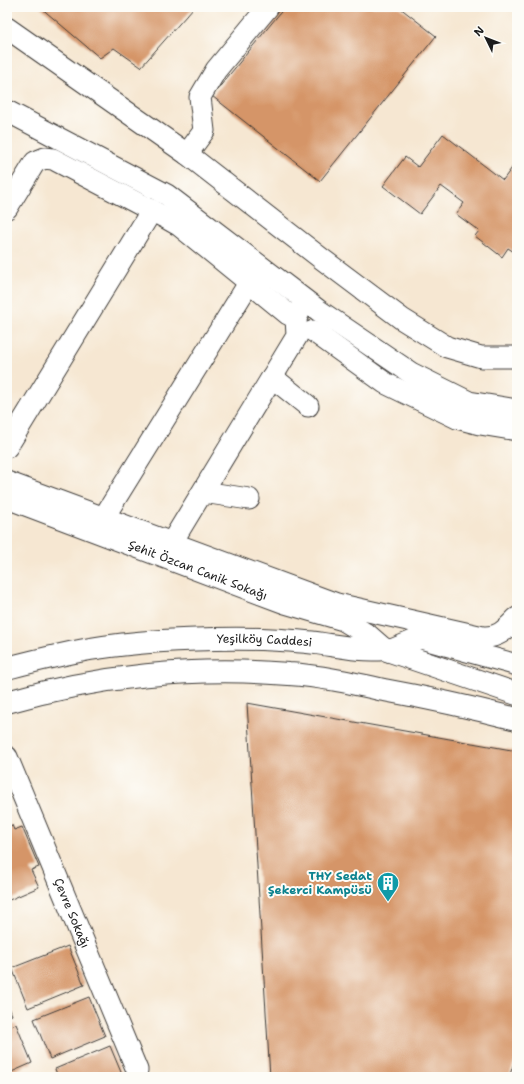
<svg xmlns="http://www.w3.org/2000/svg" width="524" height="1084" viewBox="0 0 524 1084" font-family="'Shantell Sans',sans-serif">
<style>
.building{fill:#d59568}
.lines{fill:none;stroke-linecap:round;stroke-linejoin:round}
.minor-casing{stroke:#3d3a37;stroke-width:23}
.highway-casing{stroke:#3d3a37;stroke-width:24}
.minor{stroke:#fff;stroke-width:21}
.highway{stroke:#fff;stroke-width:22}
.labels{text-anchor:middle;stroke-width:4;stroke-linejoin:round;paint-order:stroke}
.street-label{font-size:12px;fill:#1c1c1c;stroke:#fdfcf7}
.culture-label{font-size:12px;font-weight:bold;fill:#0d838f;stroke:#fdfcf7;text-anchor:end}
</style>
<rect width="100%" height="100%" fill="#fdfcf7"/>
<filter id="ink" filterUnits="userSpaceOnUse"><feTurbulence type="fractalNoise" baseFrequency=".025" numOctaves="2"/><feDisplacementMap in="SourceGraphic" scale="8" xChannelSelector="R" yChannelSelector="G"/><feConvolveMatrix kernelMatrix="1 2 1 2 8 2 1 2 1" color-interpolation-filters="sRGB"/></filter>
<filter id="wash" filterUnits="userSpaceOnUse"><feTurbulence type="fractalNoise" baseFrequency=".012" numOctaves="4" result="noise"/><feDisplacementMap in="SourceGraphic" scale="16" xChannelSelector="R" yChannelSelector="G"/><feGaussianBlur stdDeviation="0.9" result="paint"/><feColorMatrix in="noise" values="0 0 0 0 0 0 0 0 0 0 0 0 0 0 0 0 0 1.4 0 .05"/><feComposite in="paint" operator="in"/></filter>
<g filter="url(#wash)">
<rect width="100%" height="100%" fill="#f6e7d2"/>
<g id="blocks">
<!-- building -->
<path class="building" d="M40,7H194L141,67L114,48L100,58Z
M285,7H399L436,36L320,181L212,96Z
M443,134L503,180L517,161V254L508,248L502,257L475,236L479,231L456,214L464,203L441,186L420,214L383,186L405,157L418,167Z
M247,703L517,751V1055L509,1077H270Z
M12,825L14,830L22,827L39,867L31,870L39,887L7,901V827Z
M68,946L84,985L28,1008L12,968Z
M89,997L105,1036L50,1059L34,1019Z
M7,1002L12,1015L7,1017Z
M16,1024L32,1063L7,1074V1027Z
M110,1046L123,1077H58L55,1069Z"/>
</g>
</g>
<g filter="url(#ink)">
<use href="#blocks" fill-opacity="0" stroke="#3d3a37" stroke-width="1"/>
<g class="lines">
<!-- minor casing -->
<g class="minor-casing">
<g id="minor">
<path d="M7,28L187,154L322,259L402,319L447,347L481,357H517"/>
<path d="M7,111L167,195L318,310L411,373L469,402L517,410"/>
<path d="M187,154L204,131L200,97L216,70L268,7"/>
<path d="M7,208L35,162L45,158L53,159L166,218L180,226L288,314L296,318"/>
<path d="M313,331L385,383L457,418L480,424L517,430"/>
<path d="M272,377L308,406"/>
<path d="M7,447L152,210"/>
<path d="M7,482L337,604L483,637C499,638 506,629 517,618"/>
<path d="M203,492L249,499"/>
<path id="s1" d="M7,498L285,603L343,620L368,635L384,649"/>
<path d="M104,517L249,283"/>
<path d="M172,542L297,336L296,318L303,305"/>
<path d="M389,651L420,638L517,665"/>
<path id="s2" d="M7,757L137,1070"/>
</g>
</g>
<!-- highway casing -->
<g class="highway-casing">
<g id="highway">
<path id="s3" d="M7,668C34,661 62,654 90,649C146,640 204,638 260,639C281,640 303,641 323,644C343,647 364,651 384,649L517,694"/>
<path d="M7,702C97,676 195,666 289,674C321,676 352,683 384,690C428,698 473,708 517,719"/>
</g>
</g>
<!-- minor -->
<use href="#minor" class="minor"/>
<!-- highway -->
<use href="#highway" class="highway"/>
</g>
</g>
<!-- icons -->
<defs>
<g id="building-pin" transform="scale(1.15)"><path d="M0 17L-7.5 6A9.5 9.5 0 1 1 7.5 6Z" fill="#0f9aa8" stroke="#fdfcf7"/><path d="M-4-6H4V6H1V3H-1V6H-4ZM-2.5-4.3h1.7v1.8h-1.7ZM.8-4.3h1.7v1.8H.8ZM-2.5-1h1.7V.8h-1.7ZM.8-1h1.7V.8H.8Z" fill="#fff"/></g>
</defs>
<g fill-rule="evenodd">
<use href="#building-pin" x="388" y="883"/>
</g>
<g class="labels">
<!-- street labels -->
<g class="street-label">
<text dy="4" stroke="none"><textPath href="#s1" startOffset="204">Şehit Özcan Canik Sokağı</textPath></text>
<text dy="4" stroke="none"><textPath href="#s3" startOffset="260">Yeşilköy Caddesi</textPath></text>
<text dy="4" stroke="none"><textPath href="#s2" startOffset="169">Çevre Sokağı</textPath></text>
</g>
<!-- culture labels -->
<g class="culture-label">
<text x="372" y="880">THY Sedat<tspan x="372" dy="14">Şekerci Kampüsü</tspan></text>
</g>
</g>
<!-- margin -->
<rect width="524" height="1084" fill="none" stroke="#fdfcf7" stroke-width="24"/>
<!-- north arrow -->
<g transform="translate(486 38) rotate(313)" stroke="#fdfcf7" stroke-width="3" paint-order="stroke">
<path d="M0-3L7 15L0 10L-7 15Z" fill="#1c1c1c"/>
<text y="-6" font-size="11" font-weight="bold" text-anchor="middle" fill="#1c1c1c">N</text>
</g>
</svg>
